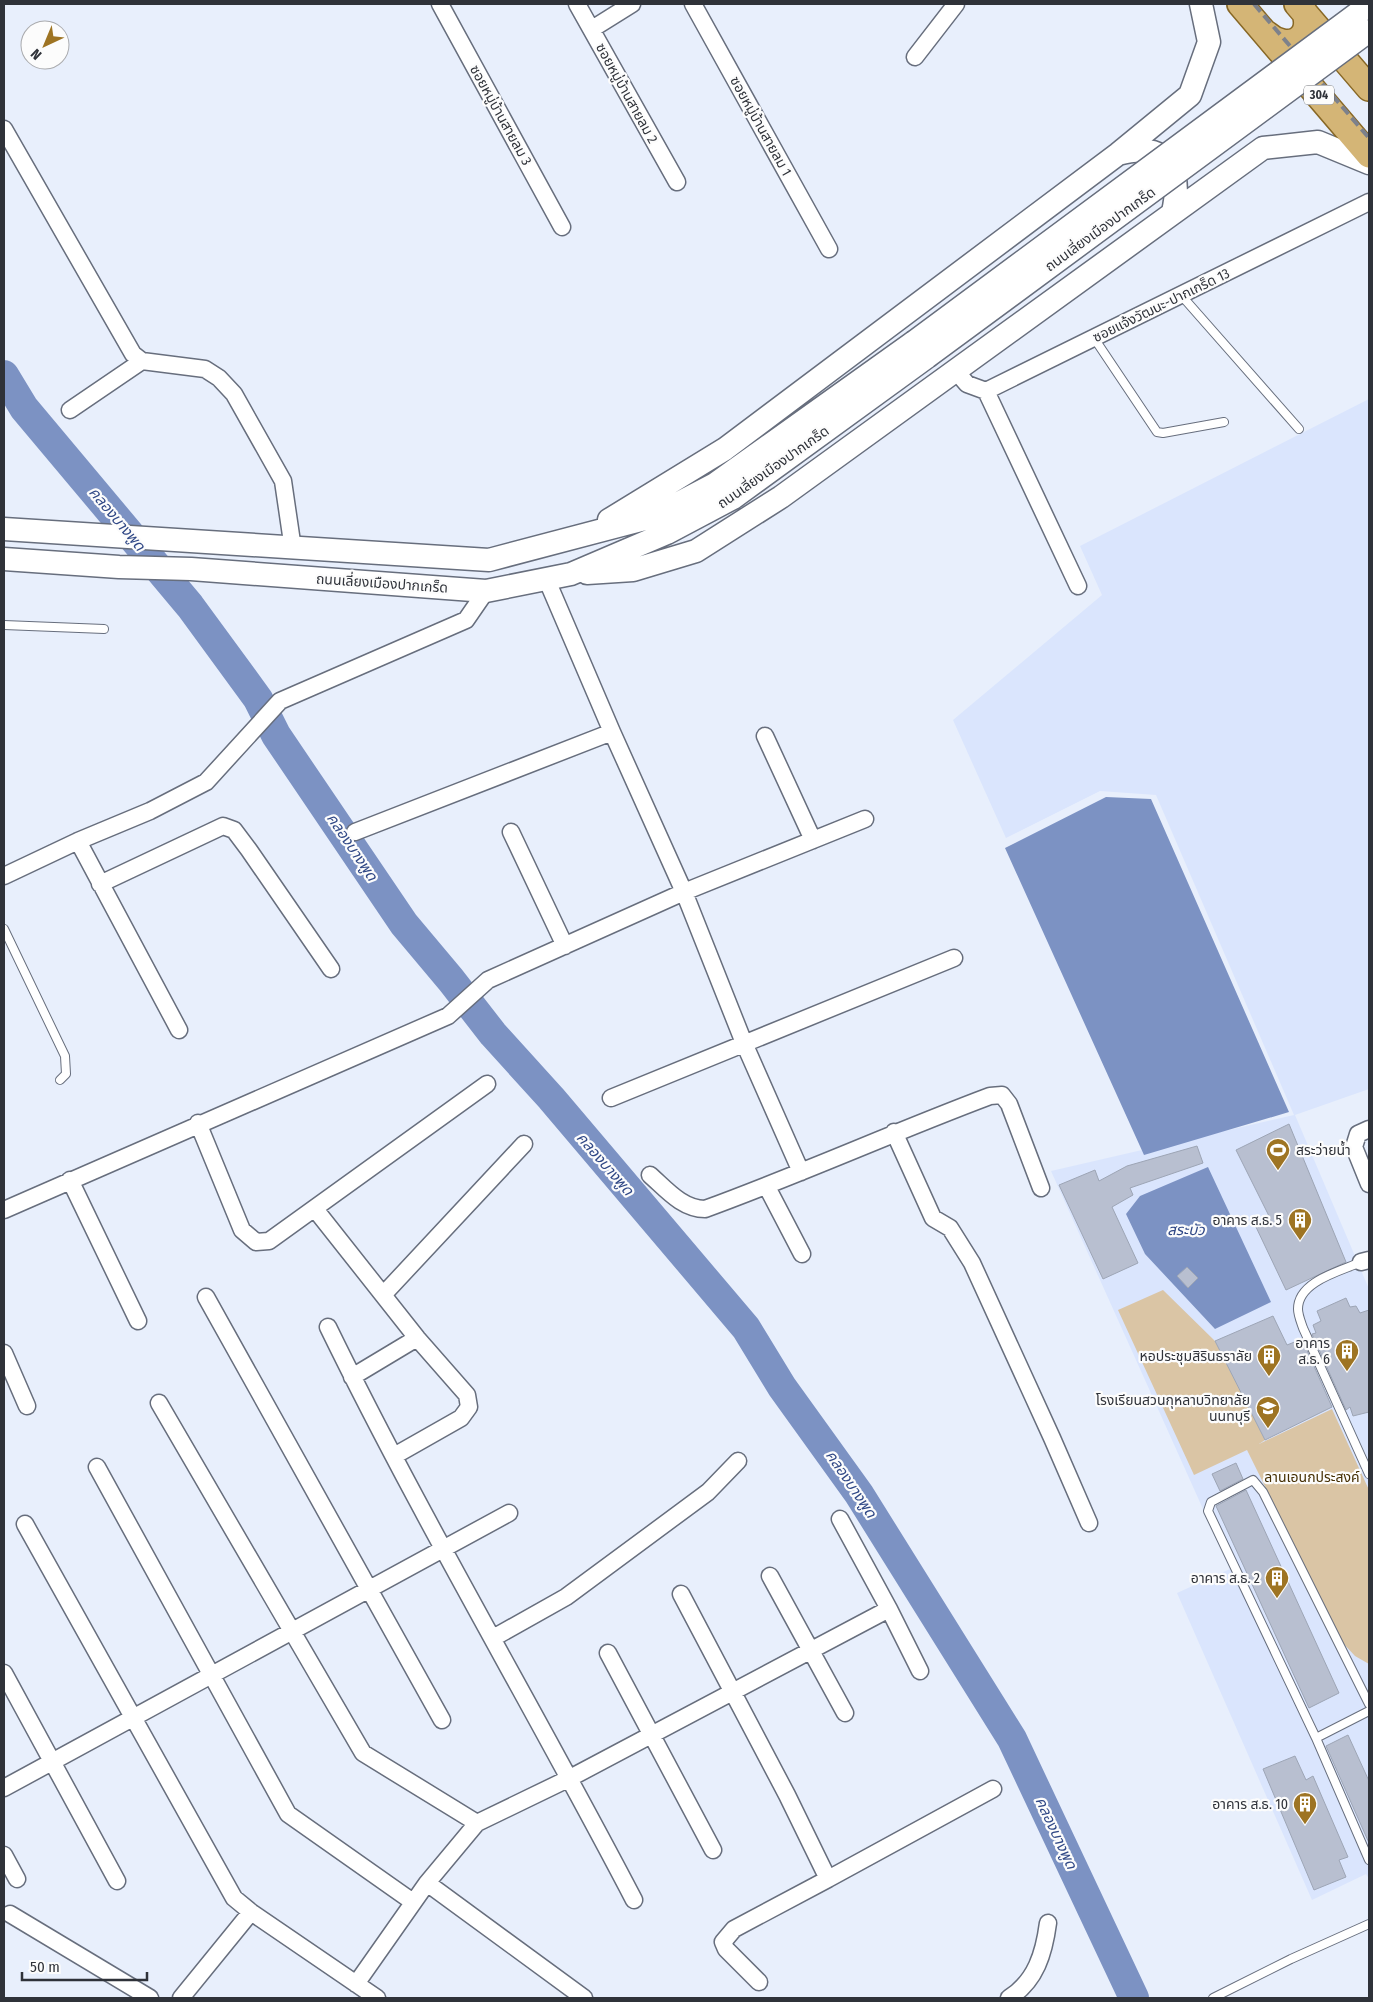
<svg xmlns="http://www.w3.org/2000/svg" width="1373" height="2002" viewBox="0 0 1373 2002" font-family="'Fira Sans Condensed','Noto Sans Thai',sans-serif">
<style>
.built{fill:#dae5fd}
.green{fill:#dac5a5}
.water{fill:#7c92c3}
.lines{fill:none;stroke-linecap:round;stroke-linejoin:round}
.river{stroke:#7c92c3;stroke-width:30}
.building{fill:#b8bfd0;stroke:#9da5b5}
.lane-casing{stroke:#676e7d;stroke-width:10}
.street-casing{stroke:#676e7d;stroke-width:19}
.secondary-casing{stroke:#676e7d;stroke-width:25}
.primary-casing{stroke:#876725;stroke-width:28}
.lane{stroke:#fff;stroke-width:8}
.street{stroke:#fff;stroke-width:16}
.secondary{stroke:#fff;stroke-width:22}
.primary{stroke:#d4b576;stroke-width:25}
.rail{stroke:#7d818b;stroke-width:4;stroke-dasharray:10 5;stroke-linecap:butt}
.secondary-bridge-casing{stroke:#676e7d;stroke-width:25;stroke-linecap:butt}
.secondary-bridge{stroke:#fff;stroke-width:22}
.labels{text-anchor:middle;stroke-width:4.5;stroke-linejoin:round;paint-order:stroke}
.shield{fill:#fcfcfc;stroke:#6c6f74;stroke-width:1}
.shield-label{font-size:12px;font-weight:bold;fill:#2f3239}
.street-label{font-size:14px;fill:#2f3239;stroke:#fcfcfc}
.poi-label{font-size:14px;fill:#2f3239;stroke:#fcfcfc;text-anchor:end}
.park-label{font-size:14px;fill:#452f03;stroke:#fcfcfc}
.water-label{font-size:15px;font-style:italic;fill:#304886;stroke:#fcfcfc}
</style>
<rect width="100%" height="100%" fill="#e8effc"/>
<!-- built -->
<path class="built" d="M1369,399V1089L1295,1115L1369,1289V1879L1366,1874L1312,1900L1177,1593L1230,1569L1051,1171L1294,1115L1156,795L1100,791L1006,838L953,720L1102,595L1080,546Z"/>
<!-- green -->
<path class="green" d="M1163,1290L1215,1341L1265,1440L1259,1444L1332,1409L1369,1490V1664L1355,1656L1342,1642L1247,1450L1194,1475L1118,1310Z"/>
<!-- water -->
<path class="water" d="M1106,797L1151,799L1289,1112L1144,1155L1005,848Z
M1208,1167L1271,1302L1215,1329L1145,1254L1126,1214L1140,1196Z"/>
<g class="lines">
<!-- river -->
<path class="river" d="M4,375L24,408L190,606L258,699L276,735L404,924L451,980L493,1034L551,1098L746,1328L782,1387L859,1494L1012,1739L1134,1998"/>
</g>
<!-- building -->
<path class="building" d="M1289,1124L1346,1262L1286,1290L1255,1225L1270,1218L1236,1150Z
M1197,1146L1203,1163L1130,1188L1133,1195L1112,1207L1138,1263L1103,1279L1059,1185L1095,1170L1099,1181L1127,1166Z
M1187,1267L1198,1278L1188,1288L1177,1276Z
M1346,1298L1350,1307L1356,1306L1360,1313L1369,1310V1412L1353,1416L1350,1407L1346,1410L1312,1334L1316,1333L1313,1325L1321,1321L1317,1311Z
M1273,1316L1287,1345L1302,1339L1332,1407L1265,1440L1215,1341Z
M1236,1463L1243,1479L1220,1491L1212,1474Z
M1246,1490L1339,1693L1309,1708L1216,1506Z
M1348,1735L1369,1781V1843L1326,1746Z
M1295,1756L1306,1780L1313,1776L1348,1857L1339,1860L1346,1877L1314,1890L1263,1769Z"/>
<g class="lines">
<!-- lane casing -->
<g class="lane-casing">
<path id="lane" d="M1181,295L1299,429
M1094,338L1157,432L1163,433L1224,422
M4,625L104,629
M4,929L65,1056L66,1074L60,1080
M1361,1262C1341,1271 1298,1281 1298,1309C1298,1315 1301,1322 1303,1328L1369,1474
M1369,1704L1263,1492L1253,1480L1211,1502L1208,1511L1316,1738L1369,1860
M1316,1738L1369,1711
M1213,1998L1291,1959L1369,1924"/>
</g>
<!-- street casing -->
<g class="street-casing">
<path id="street" d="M440,4L562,227
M577,4L677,182
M693,4L829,249
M592,29L632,4
M915,57L956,4
M4,129L133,354L142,361L205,369L219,378L234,394L283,481L293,549
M955,370L967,384L986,391L1369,202
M986,391L1078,586
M70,410L142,361
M546,578L612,732L684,892L744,1043L801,1172
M765,736L813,840
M355,832L612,732
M511,832L565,946
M78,841L179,1030
M4,876L78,841L150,811L206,782L280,701L466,620L486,591
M100,884L223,826L234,830L249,850L331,969
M611,1098L954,958
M198,1123L242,1230L256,1242L269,1241L487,1084
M1369,1129L1358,1134L1354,1147L1369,1184
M894,1132L933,1218L950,1228L972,1263L1052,1438L1089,1523
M650,1175C666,1189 682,1209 705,1209C801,1174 894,1132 990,1096L1002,1095L1009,1104L1041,1188
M70,1180L138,1321
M767,1187L802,1254
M315,1209L417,1338L467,1395L469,1407L461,1418L394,1456
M4,1210L448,1016L488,980L684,892L865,819
M1361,1262L1369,1260
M383,1295L524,1144
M206,1297L442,1720
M328,1327C423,1522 534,1708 634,1900
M4,1353L27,1406
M352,1377L417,1338
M159,1403L363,1753L477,1823
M97,1467L288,1814L413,1902
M840,1519L889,1609L920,1671
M25,1524L234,1898L251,1912L377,1998
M770,1576L845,1713
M681,1594L787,1795L828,1879L734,1929L723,1942L726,1949L759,1982
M493,1638L566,1597L708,1492L738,1461
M608,1653L713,1850
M4,1673L117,1881
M4,1788L509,1513
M4,1855L17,1879
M828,1879L993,1789
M427,1883L584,1998
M10,1914L150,1998
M356,1984L427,1883L477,1823L570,1778L889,1609
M181,1998L251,1912
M1009,1998C1036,1981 1044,1953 1048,1923"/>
</g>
<!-- secondary casing -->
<g class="secondary-casing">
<path id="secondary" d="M1118,154C1166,141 1183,167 1173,212
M609,520L725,449L1118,154L1190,95L1209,42L1201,4
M4,529L489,560L652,517L715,484L914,342
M4,559L119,567L191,569L486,591L571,574L667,533L733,498L927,357
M587,573L633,570L696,551L781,497L1263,148L1318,142L1369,163"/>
</g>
<!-- primary casing -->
<g class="primary-casing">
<path id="primary" d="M1240,4L1369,155
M1297,4L1369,88
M1267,34C1287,52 1313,40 1305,13"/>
</g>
<!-- lane -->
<use href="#lane" class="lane"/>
<!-- street -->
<use href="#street" class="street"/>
<!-- secondary -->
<use href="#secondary" class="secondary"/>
<!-- primary -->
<use href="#primary" class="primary"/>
<!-- rail -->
<path class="rail" d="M1254,4L1369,138"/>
<!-- secondary-bridge casing -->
<g class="secondary-bridge-casing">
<path id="secondary-bridge" d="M914,342L1369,5
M927,357L1369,31"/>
</g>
<!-- secondary-bridge -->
<use href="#secondary-bridge" class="secondary-bridge"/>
</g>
<!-- icons -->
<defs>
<g id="stadium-pin" transform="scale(1.25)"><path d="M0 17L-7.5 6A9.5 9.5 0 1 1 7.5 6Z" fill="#9e7423" stroke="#fcfcfc"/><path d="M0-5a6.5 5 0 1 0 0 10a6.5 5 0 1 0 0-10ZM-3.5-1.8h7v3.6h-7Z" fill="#fff"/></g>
<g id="building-pin" transform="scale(1.25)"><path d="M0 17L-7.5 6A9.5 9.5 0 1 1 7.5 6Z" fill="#9e7423" stroke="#fcfcfc"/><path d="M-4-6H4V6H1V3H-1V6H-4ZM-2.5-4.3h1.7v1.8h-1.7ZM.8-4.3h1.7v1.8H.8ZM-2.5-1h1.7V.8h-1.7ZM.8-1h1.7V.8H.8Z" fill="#fff"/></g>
<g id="school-pin" transform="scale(1.25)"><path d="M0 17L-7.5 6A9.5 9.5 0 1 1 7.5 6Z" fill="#9e7423" stroke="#fcfcfc"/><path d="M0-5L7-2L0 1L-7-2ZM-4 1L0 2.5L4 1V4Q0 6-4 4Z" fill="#fff"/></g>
</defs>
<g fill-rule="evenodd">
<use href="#stadium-pin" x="1278" y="1150"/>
<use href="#building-pin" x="1300" y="1220"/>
<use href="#building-pin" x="1347" y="1351"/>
<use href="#building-pin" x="1269" y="1356"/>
<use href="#school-pin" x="1268" y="1408"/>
<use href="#building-pin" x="1277" y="1578"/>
<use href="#building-pin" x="1305" y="1804"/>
</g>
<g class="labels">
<!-- shield labels -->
<rect class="shield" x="1304" y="85.5" width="30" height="19" rx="4"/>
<g class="shield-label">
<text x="1319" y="99">304</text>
</g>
<!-- street labels -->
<g class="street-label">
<text transform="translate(627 93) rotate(61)" y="5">ซอยหมู่บ้านสายลม 2</text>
<text transform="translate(501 115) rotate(61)" y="5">ซอยหมู่บ้านสายลม 3</text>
<text transform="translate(761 126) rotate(61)" y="5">ซอยหมู่บ้านสายลม 1</text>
<text transform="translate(1100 229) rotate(-36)" y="5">ถนนเลี่ยงเมืองปากเกร็ด</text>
<text transform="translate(1161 305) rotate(-26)" y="5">ซอยแจ้งวัฒนะ-ปากเกร็ด 13</text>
<text transform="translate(773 467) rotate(-35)" y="5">ถนนเลี่ยงเมืองปากเกร็ด</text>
<text transform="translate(382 583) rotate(4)" y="5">ถนนเลี่ยงเมืองปากเกร็ด</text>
</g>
<!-- poi labels -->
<g class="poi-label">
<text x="1296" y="1155" text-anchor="start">สระว่ายน้ำ</text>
<text x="1282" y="1225">อาคาร ส.ธ. 5</text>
<text x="1330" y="1348">อาคาร<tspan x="1330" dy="16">ส.ธ. 6</tspan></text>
<text x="1252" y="1361">หอประชุมสิรินธราลัย</text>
<text x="1250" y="1405">โรงเรียนสวนกุหลาบวิทยาลัย<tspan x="1250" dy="16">นนทบุรี</tspan></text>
<text x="1260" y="1583">อาคาร ส.ธ. 2</text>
<text x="1288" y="1809">อาคาร ส.ธ. 10</text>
</g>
<!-- park labels -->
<g class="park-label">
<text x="1312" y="1482">ลานเอนกประสงค์</text>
</g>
<!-- water labels -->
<g class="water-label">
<text transform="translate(117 519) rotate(50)" y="5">คลองบางพูด</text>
<text transform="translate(352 847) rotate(56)" y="5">คลองบางพูด</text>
<text transform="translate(605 1164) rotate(49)" y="5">คลองบางพูด</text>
<text x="1186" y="1235">สระบัว</text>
<text transform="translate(851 1484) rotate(56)" y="5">คลองบางพูด</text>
<text transform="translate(1056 1833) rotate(65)" y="5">คลองบางพูด</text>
</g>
</g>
<!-- border -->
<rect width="1373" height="2002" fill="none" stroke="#2f3239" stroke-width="10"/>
<!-- north arrow -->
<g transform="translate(45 45) rotate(224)"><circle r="24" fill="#fcfcfc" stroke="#aaabae"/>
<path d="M0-4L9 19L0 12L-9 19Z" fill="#9e7423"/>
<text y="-8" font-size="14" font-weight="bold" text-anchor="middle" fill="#2f3239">N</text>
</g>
<!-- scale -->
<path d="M22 1972v8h125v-8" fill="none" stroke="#2f3239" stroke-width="2.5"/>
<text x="30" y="1972" font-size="15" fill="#2f3239" stroke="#fcfcfc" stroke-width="4" paint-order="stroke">50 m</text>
</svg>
